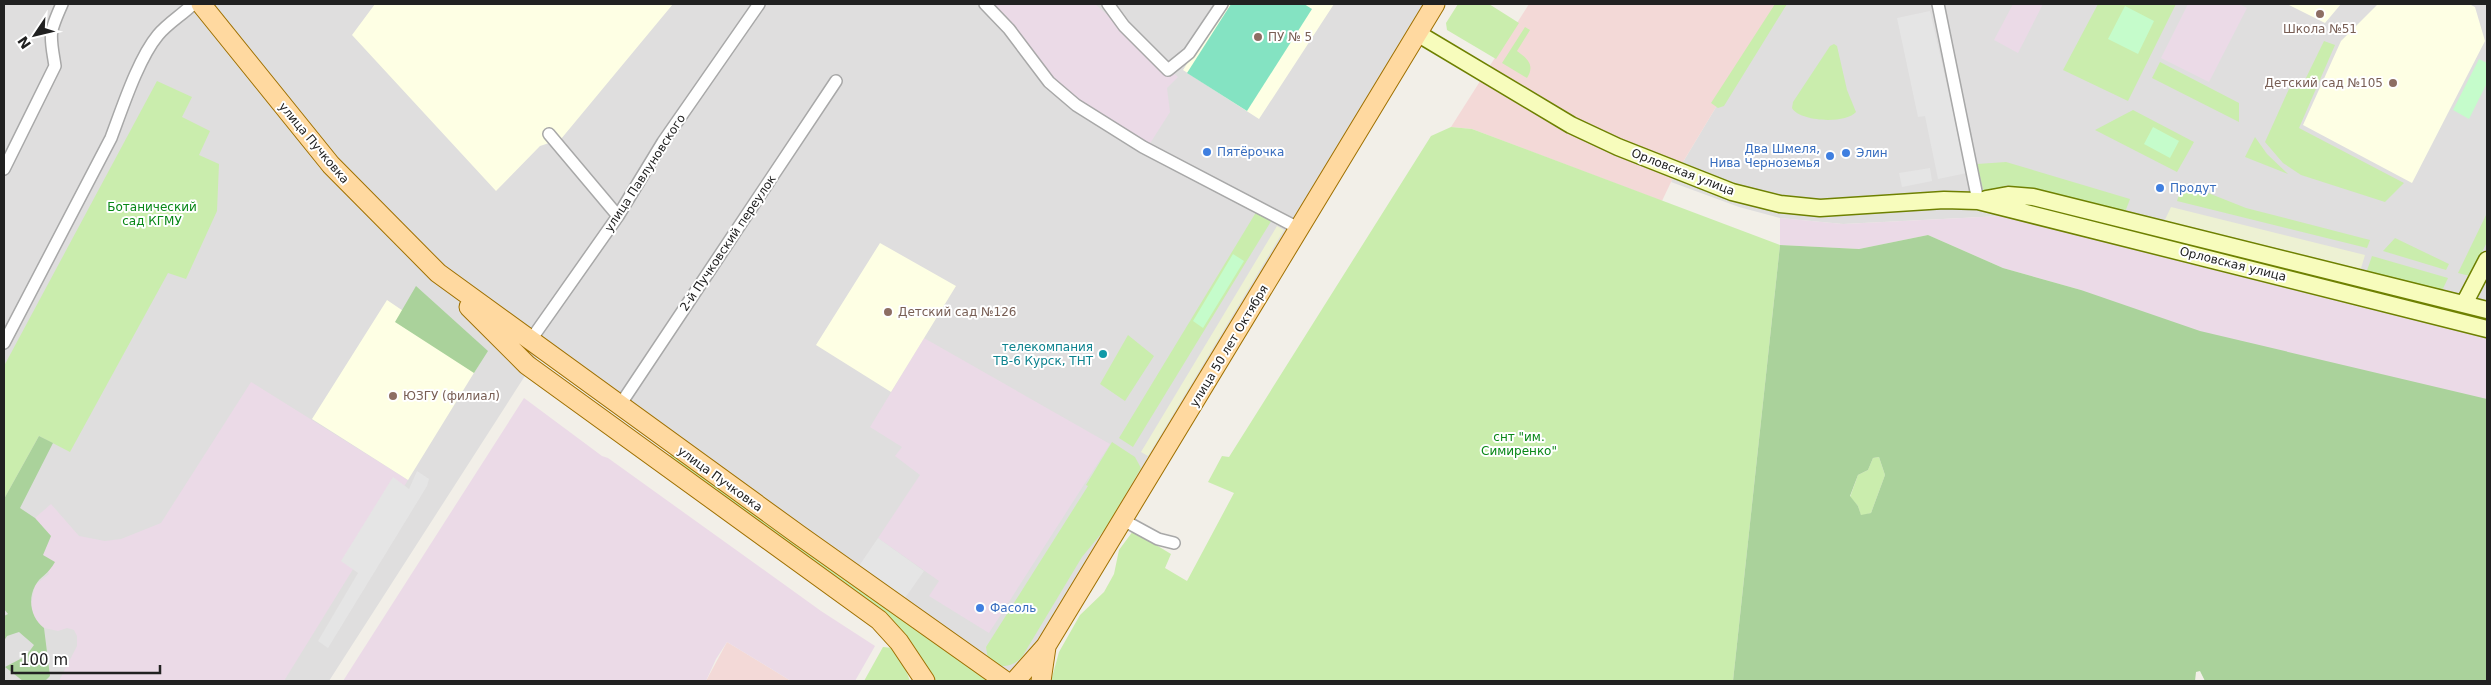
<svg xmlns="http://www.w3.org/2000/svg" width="2491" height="685" viewBox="0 0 2491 685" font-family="'DejaVu Sans',sans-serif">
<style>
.residential{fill:#dfdede}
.commercial{fill:#f3d9d7}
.industrial{fill:#ebdae7}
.education{fill:#feffe4}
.farmland{fill:#edf1d3}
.grass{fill:#caedad}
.forest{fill:#aad29b;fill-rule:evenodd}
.park{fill:#c5fccb}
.pitch{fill:#84e3c2}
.parking{fill:#e5e5e5}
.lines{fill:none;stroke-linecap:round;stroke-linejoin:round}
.street-casing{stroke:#a8a8a8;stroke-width:14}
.secondary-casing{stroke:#6e8001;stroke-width:19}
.primary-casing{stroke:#9f7000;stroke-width:21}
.street{stroke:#fff;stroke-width:11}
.secondary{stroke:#f7fcbc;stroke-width:16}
.primary{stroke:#ffd9a0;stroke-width:19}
.education-dot{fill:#8d6e63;stroke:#fff;stroke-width:2}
.shop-dot{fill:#3f7fe0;stroke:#fff;stroke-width:2}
.culture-dot{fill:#0f9aa8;stroke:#fff;stroke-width:2}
.labels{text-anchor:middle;stroke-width:4;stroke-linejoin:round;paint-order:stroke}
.education-label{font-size:12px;fill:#785e54;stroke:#fff;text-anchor:start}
.street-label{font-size:12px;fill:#212121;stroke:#fff}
.shop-label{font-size:12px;fill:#366cbe;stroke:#fff;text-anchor:start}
.park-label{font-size:12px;fill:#088717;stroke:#fff}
.culture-label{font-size:12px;fill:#0d838f;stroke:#fff;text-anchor:end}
</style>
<rect width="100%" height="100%" fill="#f2efe8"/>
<!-- residential -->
<path class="residential" d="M4,4H1435L1015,681L539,354L329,681H4Z
M1778,4H2487V333L2002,216L1843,224L1780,218L1739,207L1671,182Z"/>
<!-- commercial -->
<path class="commercial" d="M1529,4H1778L1671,182L1662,201L1472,129L1451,127Z
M727,642L791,681H706Z"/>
<!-- industrial -->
<path class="industrial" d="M988,4H1095L1178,77L1167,88L1170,112L1149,145L1077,101L1036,61L1006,16Z
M2013,4H2043L2018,53L1994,40Z
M2188,4H2239L2247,8L2209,82L2161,58Z
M2002,216L2487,333V405L2149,335L2081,290L2003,268L1928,235L1859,249L1780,245V218L1843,224Z
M924,338L1110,444L989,633L929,596L939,581L878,538L920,475L895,456L902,447L870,427Z
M251,382L408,480L284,681H59L77,646V636L74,630L67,628L58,631L44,628L37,623L33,614L31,604L35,585L49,574L43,555L51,536L35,518L51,504L79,536L105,541L121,539L161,523Z
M524,398L602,456L608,458L821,611L875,646L855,681H791L727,642L716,659L706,681H343Z"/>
<!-- education -->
<path class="education" d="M375,4H673L561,139L540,146L496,191L352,35Z
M1225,4H1334L1259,119L1183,70Z
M2287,4H2341L2325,23Z
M2378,4H2469L2475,7L2485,41L2412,183L2303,125L2341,41Z
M880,243L956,286L891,392L816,345Z
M387,300L480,363L408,480L312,419Z"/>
<!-- farmland -->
<path class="farmland" d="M2171,207L2365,255L2359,275L2162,226Z
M1277,226L1284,230L1148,456L1141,452Z"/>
<!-- grass -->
<path class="grass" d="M1458,4H1489L1519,23L1496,59L1447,30L1446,23Z
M1775,4H1787L1724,106L1718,108L1711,103Z
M2098,4H2176L2128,101L2063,70Z
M1525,27L1530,30L1517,51C1528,59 1535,65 1527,78L1502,63Z
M2324,41L2335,45L2299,128L2404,183L2385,202L2301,175L2283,163L2265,142L2293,80L2303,84Z
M1834,44L1837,46L1847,90L1856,112C1846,124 1800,122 1792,108L1793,102L1830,46Z
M2160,62L2239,103V122L2152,78Z
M157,81L192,97L182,117L210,131L199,155L219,164L217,211L186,279L168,273L70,452L39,436L4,499V366Z
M2133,110L2194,142L2177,172L2095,130Z
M1451,127L1472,129L1780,245L1733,681H1051L1059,652L1080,615L1104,592L1114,574L1119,550L1133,531L1171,554L1165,568L1187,581L1234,493L1208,482L1222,456L1229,457L1431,136Z
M2255,137L2267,154L2288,174L2245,157Z
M2006,162L2130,199L2124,215L2007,185L1984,194L1977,164Z
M2183,183L2246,208L2370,240L2367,248L2177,201Z
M1258,209L1273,218L1133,447L1119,438Z
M2062,212L2434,304L2433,308L2061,215Z
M2487,213V242L2470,276L2458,273Z
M2395,238L2449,264L2446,270L2383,251Z
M2372,256L2448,278L2440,295L2365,276Z
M1128,335L1154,356L1125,401L1100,384Z
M1112,442L1135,457L1141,468L1106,528L1082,557L1022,657C1011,668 1002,669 988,660L986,647L1088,486L1086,485Z
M673,452L980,674L987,681H929L908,648L668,458Z
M1879,457L1885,475L1871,513L1861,516L1858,506L1850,497L1858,475L1868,470L1873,458Z
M883,647L893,648L902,660L910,681H864Z"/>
<!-- forest -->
<path class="forest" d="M1928,235L2003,268L2081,290L2200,331L2487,399V681H2205L2200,671L2196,672L2195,681H1733L1780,245L1859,249ZM1879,457L1885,475L1871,513L1861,515L1858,506L1850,496L1858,475L1868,470L1873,458Z
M416,286L488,351L474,373L395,322Z
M39,436L53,443L20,508L35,518L51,536L43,555L55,562C48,575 40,576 35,586C27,601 32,619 44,628L50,676L45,681H23L5,667L26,656L34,645L19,632L7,636L4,641V616L8,614L4,609V499Z"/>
<!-- park -->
<path class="park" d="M2125,6L2154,21L2138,54L2108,39Z
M2479,59L2487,63V83L2469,119L2453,110Z
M2153,127L2179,141L2170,158L2144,144Z
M1233,254L1244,261L1203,328L1193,321Z"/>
<!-- pitch -->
<path class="pitch" d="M1231,4H1304L1312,9L1247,111L1187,73Z"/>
<!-- parking -->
<path class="parking" d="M1930,11L1967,173L1938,179L1925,116L1918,117L1897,18Z
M1930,168L1932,181L1902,187L1899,173Z
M417,471L429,479L427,486L328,648L318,641L358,573L341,561L393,477L409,489Z
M878,538L924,571L905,598L859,566Z"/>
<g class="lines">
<!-- street casing -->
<g class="street-casing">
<path id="street" d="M985,4L1009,29L1049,82L1076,105L1143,147L1300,229
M1108,4L1124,26L1168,70L1189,53L1222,4
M1938,4L1978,201
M549,134L618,216
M4,169L55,66C50,34 48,35 62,4
M530,341L618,216L663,142L759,4
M4,343L111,138C122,109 138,59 158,35C168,23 182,15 193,4
M620,405L836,81
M1123,520L1158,539L1174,543"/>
</g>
<!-- secondary casing -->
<g class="secondary-casing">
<path id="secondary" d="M1417,33L1571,125L1618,147L1732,192L1780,204L1820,208L1944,200L1978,201L2487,329
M1986,199L2008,195L2033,197L2487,310
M2464,304L2487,260"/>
</g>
<!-- primary casing -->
<g class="primary-casing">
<path id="primary" d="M201,4L331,165L438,273L799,535L1005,681
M469,307L527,365L879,620L899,642L925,681
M1015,681L1046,646L1435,4
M1041,681L1046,647"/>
</g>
<!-- street -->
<use href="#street" class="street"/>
<!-- secondary -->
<use href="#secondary" class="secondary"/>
<!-- primary -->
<use href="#primary" class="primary"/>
</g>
<!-- markers -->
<g class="education-dot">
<circle cx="2320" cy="14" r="5"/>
<circle cx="1258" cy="37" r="5"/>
<circle cx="2393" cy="83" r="5"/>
<circle cx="888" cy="312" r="5"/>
<circle cx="393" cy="396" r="5"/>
</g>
<g class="shop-dot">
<circle cx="1207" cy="152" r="5"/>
<circle cx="1846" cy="153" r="5"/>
<circle cx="1830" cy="156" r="5"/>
<circle cx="2160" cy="188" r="5"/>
<circle cx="980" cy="608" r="5"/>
</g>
<circle class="culture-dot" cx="1103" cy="354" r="5"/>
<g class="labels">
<!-- education labels -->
<g class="education-label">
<text x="2320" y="33" text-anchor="middle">Школа №51</text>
<text x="1268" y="41">ПУ № 5</text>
<text x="2383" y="87" text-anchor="end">Детский сад №105</text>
<text x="898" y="316">Детский сад №126</text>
<text x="403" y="400">ЮЗГУ (филиал)</text>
</g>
<!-- street labels -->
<g class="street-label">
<text transform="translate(314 143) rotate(50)" y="4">улица Пучковка</text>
<text transform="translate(1683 172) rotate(21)" y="4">Орловская улица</text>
<text transform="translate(645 173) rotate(-57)" y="4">улица Павлуновского</text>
<text transform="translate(728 243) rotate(-56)" y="4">2-й Пучковский переулок</text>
<text transform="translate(2233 264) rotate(14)" y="4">Орловская улица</text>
<text transform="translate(1229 346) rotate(-59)" y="4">улица 50 лет Октября</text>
<text transform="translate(720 479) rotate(36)" y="4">улица Пучковка</text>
</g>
<!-- shop labels -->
<g class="shop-label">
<text x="1820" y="153" text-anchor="end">Два Шмеля,<tspan x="1820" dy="14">Нива Черноземья</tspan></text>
<text x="1217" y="156">Пятёрочка</text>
<text x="1856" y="157">Элин</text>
<text x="2170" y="192">Продут</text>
<text x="990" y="612">Фасоль</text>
</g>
<!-- park labels -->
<g class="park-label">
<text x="152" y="211">Ботанический<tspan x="152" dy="14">сад КГМУ</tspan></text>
<text x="1519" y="441">снт "им.<tspan x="1519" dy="14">Симиренко"</tspan></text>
</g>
<!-- culture labels -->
<g class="culture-label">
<text x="1093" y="351">телекомпания<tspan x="1093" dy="14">ТВ-6 Курск, ТНТ</tspan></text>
</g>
</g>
<!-- border -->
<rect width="2491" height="685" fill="none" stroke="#212121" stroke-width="10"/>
<!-- north arrow -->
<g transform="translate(35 35) rotate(235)" stroke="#ffffff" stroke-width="4" paint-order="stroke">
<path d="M0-4L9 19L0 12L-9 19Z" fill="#212121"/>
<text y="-8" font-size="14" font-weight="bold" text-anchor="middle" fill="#212121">N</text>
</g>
<!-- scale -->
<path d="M12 665v8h148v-8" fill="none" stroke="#212121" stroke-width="2.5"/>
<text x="20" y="665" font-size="15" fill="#212121" stroke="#ffffff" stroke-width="4" paint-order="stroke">100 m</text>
</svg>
